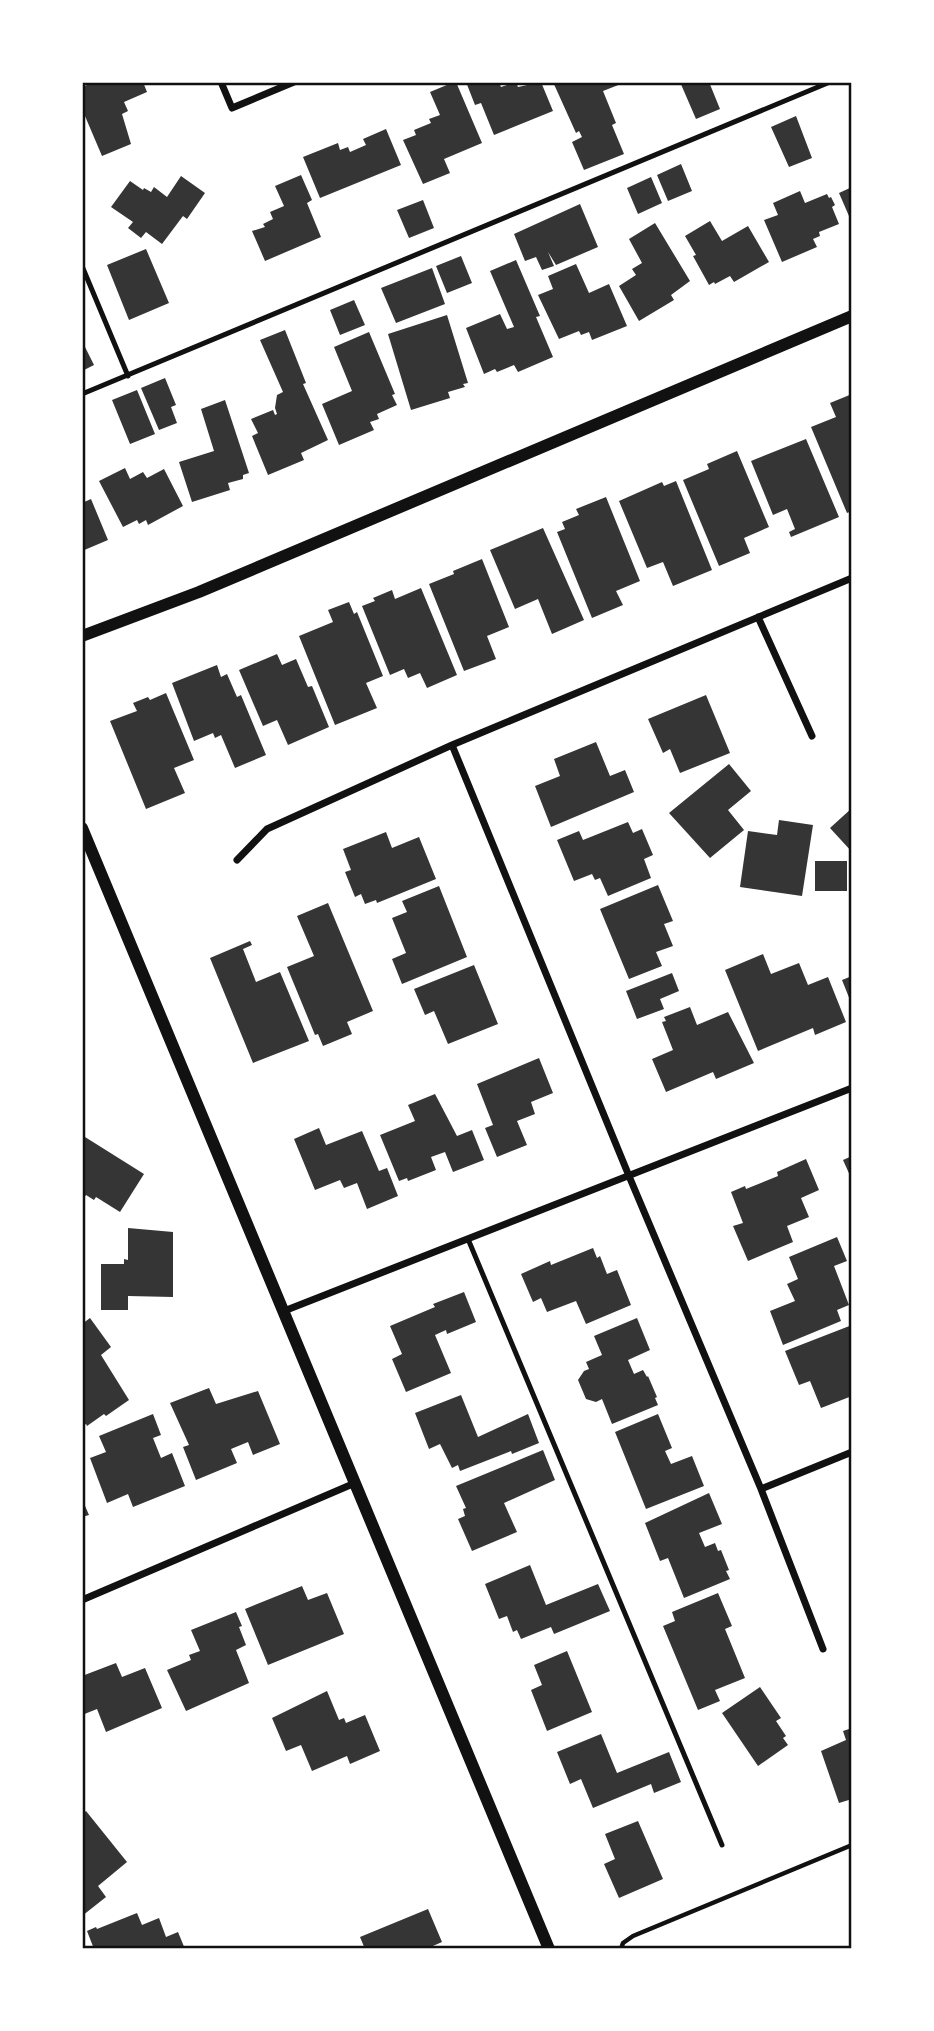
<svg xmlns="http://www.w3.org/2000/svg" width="934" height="2031" viewBox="0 0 934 2031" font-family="'Space Grotesk',sans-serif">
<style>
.building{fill:#353535}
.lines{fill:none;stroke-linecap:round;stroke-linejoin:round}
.path{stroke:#111;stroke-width:4.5}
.service{stroke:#111;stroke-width:5}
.minor{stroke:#111;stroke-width:7}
.tertiary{stroke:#111;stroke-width:12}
.neatline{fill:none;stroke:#111;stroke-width:2.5}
</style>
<rect width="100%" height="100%" fill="#fff"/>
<!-- building -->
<path class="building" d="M95,82H143L147,92L124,102L128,111L122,114L131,144L102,156L82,109V87Z
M454,82H456L482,143L444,159L450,173L423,184L403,140L416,135L414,130L431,123L429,119L440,115L430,92Z
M466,82H499L501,87L516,82L518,87L541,82L553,111L494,135L481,103L475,105Z
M553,82H626L603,91L616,123L612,125L624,154L584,170L572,142L582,137L579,131L576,133Z
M680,82H709L720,109L696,119Z
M796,116L812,158L789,167L771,127Z
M386,129L401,165L320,198L303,157L338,143L340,150L348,147L350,152L366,145L363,139Z
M681,164L692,191L668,201L657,175Z
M301,175L312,200L307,203L321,237L265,261L252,231L265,227L263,224L273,219L270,212L284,206L275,186Z
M181,176L205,193L187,219L183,216L162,244L146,232L141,238L128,228L133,222L111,207L130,181L143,190L144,188L151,192L154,187L167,197Z
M651,177L662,203L638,214L627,188Z
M852,187V223L839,193Z
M800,191L805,203L827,194L829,198L831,197L835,205L832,207L839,224L819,232L820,236L813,239L817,247L782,262L764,220L778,215L773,203Z
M423,200L434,228L409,238L397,210Z
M580,204L598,247L556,265L548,252L554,266L542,270L536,257L525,261L514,234Z
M710,221L722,241L748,226L769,262L734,282L730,276L715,284L714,282L709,285L693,256L696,255L685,236Z
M655,223L690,281L671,295L674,300L639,321L619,286L636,275L632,269L642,263L629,239Z
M146,249L169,303L129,320L107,265Z
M461,256L472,283L447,293L436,266Z
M516,260L540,316L536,317L553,357L518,372L514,365L497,372L495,369L484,374L466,328L500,314L507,329L514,327L490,271Z
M576,264L589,293L609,284L627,326L592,340L589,332L581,335L579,331L559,339L538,295L553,289L548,276Z
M432,268L445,304L396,323L381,288Z
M354,300L365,325L340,335L330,310Z
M447,315L468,383L463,384L465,387L448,392L450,398L411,410L388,334Z
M285,330L306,383L303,384L328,440L301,453L304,460L268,475L252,436L258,433L251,419L273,410L275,415L277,414L275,408L277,395L283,392L260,340Z
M369,332L395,394L392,395L397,405L377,414L379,419L370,422L374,430L339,445L322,404L352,391L334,347Z
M82,341L94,365L82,371Z
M165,378L176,405L171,407L177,423L159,430L141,388Z
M137,390L155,434L130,444L112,400Z
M852,394V511L847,513L811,427L836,417L830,403Z
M225,400L249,473L243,475V479L228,483L230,490L192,502L179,462L214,451L201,409Z
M806,439L839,517L791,537L789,532L795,529L787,509L773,515L751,461Z
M737,451L769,527L744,538L750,553L719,566L683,480L709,469L707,464Z
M125,468L130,479L143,472L147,478L164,469L183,506L148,525L146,520L139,524L137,520L123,527L99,481Z
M676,481L712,570L673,586L663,562L647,568L619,501L662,482L664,486Z
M606,497L640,581L616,591L623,605L592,618L557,532L565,529L562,522L579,515L576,509Z
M91,499L108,540L82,551V503Z
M543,528L584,620L552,634L538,599L515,609L490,550Z
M482,559L509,627L487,636L496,659L464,671L429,584L454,574L453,571Z
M421,588L457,675L427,688L420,673L408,678L404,669L390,675L362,606L375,601L373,598L392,590L395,599Z
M349,602L354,614L357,612L383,676L366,683L377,708L335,725L299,636L333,622L328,610Z
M277,654L282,665L296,659L308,687L312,686L329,727L288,745L277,720L263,726L239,670Z
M217,665L221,677L227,674L237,697L241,695L266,755L235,768L221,735L215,738L213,733L194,741L172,683Z
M166,693L194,760L174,768L185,793L146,809L110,721L137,711L133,703L148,697L150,700Z
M706,695L730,753L680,773L670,749L663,753L648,719Z
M596,742L610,776L625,770L634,792L551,827L535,786L560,776L554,759Z
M729,764L751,791L728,810L744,830L710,858L669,813Z
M852,808V852L830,828Z
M779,820L813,825L802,896L740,887L748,831L777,835Z
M628,822L633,833L642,829L653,855L644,859L651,878L608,896L600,878L595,880L592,874L574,881L557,840L579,831L583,840Z
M386,832L392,848L419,837L436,879L377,903L376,900L365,904L361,894L355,897L345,872L351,870L343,849Z
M815,861H847V891H815Z
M658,885L673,921L664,924L673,946L656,952L662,966L629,979L600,909Z
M439,886L467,957L402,984L392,959L406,953L392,918L407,912L402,901Z
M328,903L373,1011L347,1022L352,1034L323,1046L318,1034L315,1035L287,967L314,956L297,916Z
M250,941L252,945L243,949L256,982L280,972L309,1041L253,1063L210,958Z
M763,954L771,974L799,963L808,985L828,977L846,1022L815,1035L813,1028L758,1051L725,970Z
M474,965L498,1024L448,1044L434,1011L425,1015L414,989Z
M672,973L679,991L660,999L664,1009L637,1019L626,991Z
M852,976V1005L842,980Z
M690,1007L697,1025L728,1012L754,1063L716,1079L713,1072L666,1092L652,1059L673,1050L662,1022L666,1021L664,1017Z
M539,1058L553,1093L531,1102L535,1114L517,1121L527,1145L497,1157L485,1128L493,1125L477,1084Z
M435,1094L457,1136L472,1130L484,1160L453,1172L445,1152L431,1157L436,1170L408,1181L407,1178L399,1181L380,1135L415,1121L408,1105Z
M319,1128L326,1145L362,1131L379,1171L387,1168L398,1196L367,1209L357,1183L344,1188L340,1180L315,1190L294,1139Z
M85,1137L144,1174L120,1212L96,1197L94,1200L86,1195L82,1201V1142Z
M852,1156V1180L843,1160Z
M806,1159L819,1190L801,1198L809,1217L787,1226L793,1242L748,1261L733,1226L743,1223L731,1192L745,1186L746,1189L778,1176L777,1172Z
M128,1228L173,1232V1297L128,1296V1310H101V1264H124V1259L128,1260Z
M837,1237L847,1261L834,1266L849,1305L837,1310L841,1321L783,1345L770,1311L795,1301L787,1284L798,1279L789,1257Z
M593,1248L597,1258L600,1256L607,1274L617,1270L631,1305L586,1324L576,1301L547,1312L541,1298L533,1302L521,1274L550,1261L551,1265Z
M464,1292L476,1322L447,1334L446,1330L435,1335L451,1373L406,1392L392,1359L402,1354L390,1326L435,1307L433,1304Z
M90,1318L111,1347L101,1355L129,1400L106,1416L104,1414L87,1426L86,1424L82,1426V1324Z
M637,1318L650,1350L628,1360L634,1374L643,1370L647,1377L648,1376L657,1397L655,1398L658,1405L612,1424L602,1399L596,1402L586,1399L578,1380L584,1371L589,1369L586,1362L602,1355L594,1336Z
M852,1325V1396L821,1408L810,1381L799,1385L785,1351Z
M209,1388L216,1404L258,1391L280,1444L253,1455L248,1442L231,1449L237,1463L196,1480L183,1447L189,1445L170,1403Z
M461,1395L478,1437L528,1414L539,1443L512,1454L511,1451L460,1471L458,1465L452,1468L440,1444L429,1449L415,1413Z
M153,1414L161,1435L153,1438L161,1458L172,1453L185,1486L133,1507L128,1494L107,1503L90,1458L106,1452L99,1436Z
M658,1414L672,1448L665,1451L671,1464L692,1456L704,1486L646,1509L615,1432Z
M543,1450L555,1480L504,1503L517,1532L472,1551L458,1519L465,1516L463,1509L466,1508L456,1486Z
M709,1493L722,1524L699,1533L705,1547L715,1543L718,1551L721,1550L729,1570L726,1571L730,1579L684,1598L668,1558L660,1561L645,1523Z
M82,1499L89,1515L82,1517Z
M530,1565L546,1605L598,1584L610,1611L554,1634L551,1627L521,1639L517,1630L513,1632L507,1616L499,1619L485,1584Z
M302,1586L308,1600L327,1593L344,1634L268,1665L245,1609Z
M718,1593L732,1626L725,1629L745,1678L715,1690L720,1701L698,1710L663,1626L675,1621L672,1612Z
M236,1612L242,1626L239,1627L246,1645L236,1650L249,1683L186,1711L167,1670L191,1660L189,1655L200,1651L191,1630Z
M567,1651L592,1712L547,1731L531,1690L542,1685L534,1665Z
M116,1663L122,1677L145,1668L162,1708L106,1732L97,1709L82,1715V1676Z
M760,1687L781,1718L776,1721L786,1736L783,1738L788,1745L758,1766L722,1713Z
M327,1691L339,1720L344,1718L346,1723L365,1715L380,1751L350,1764L347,1756L312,1771L301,1745L286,1751L272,1718Z
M852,1728V1799L839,1803L821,1751L846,1740L843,1731Z
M601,1734L617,1773L669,1752L681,1782L654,1793L651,1784L593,1808L581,1779L570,1784L557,1752Z
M86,1811L127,1862L98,1886L106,1897L82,1916V1814Z
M638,1821L663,1879L619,1898L604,1864L615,1859L605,1834Z
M428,1909L442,1942L426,1949H365L360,1937Z
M137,1913L142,1925L159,1918L166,1937L178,1932L185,1949H94L87,1931L96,1927L97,1929Z"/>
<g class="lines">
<!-- path -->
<path class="path" d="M621,1949L623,1943L633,1936L852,1845"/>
<!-- service -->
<path class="service" d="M82,266L128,376
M82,394L830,82
M468,1239L722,1845"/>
<!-- minor -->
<path class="minor" d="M221,82L232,108L294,82
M758,617L812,736
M452,745L629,1176L761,1489L823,1649
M237,860L267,829L452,745L852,578
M284,1311L852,1088
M761,1489L852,1452
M82,1600L355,1483"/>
<!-- tertiary -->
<path class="tertiary" d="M82,636L199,592L852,316
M82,828L549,1949"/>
</g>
<!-- border -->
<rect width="934" height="2031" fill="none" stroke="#ffffff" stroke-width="168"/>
<rect x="84" y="84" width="766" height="1863" class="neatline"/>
</svg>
